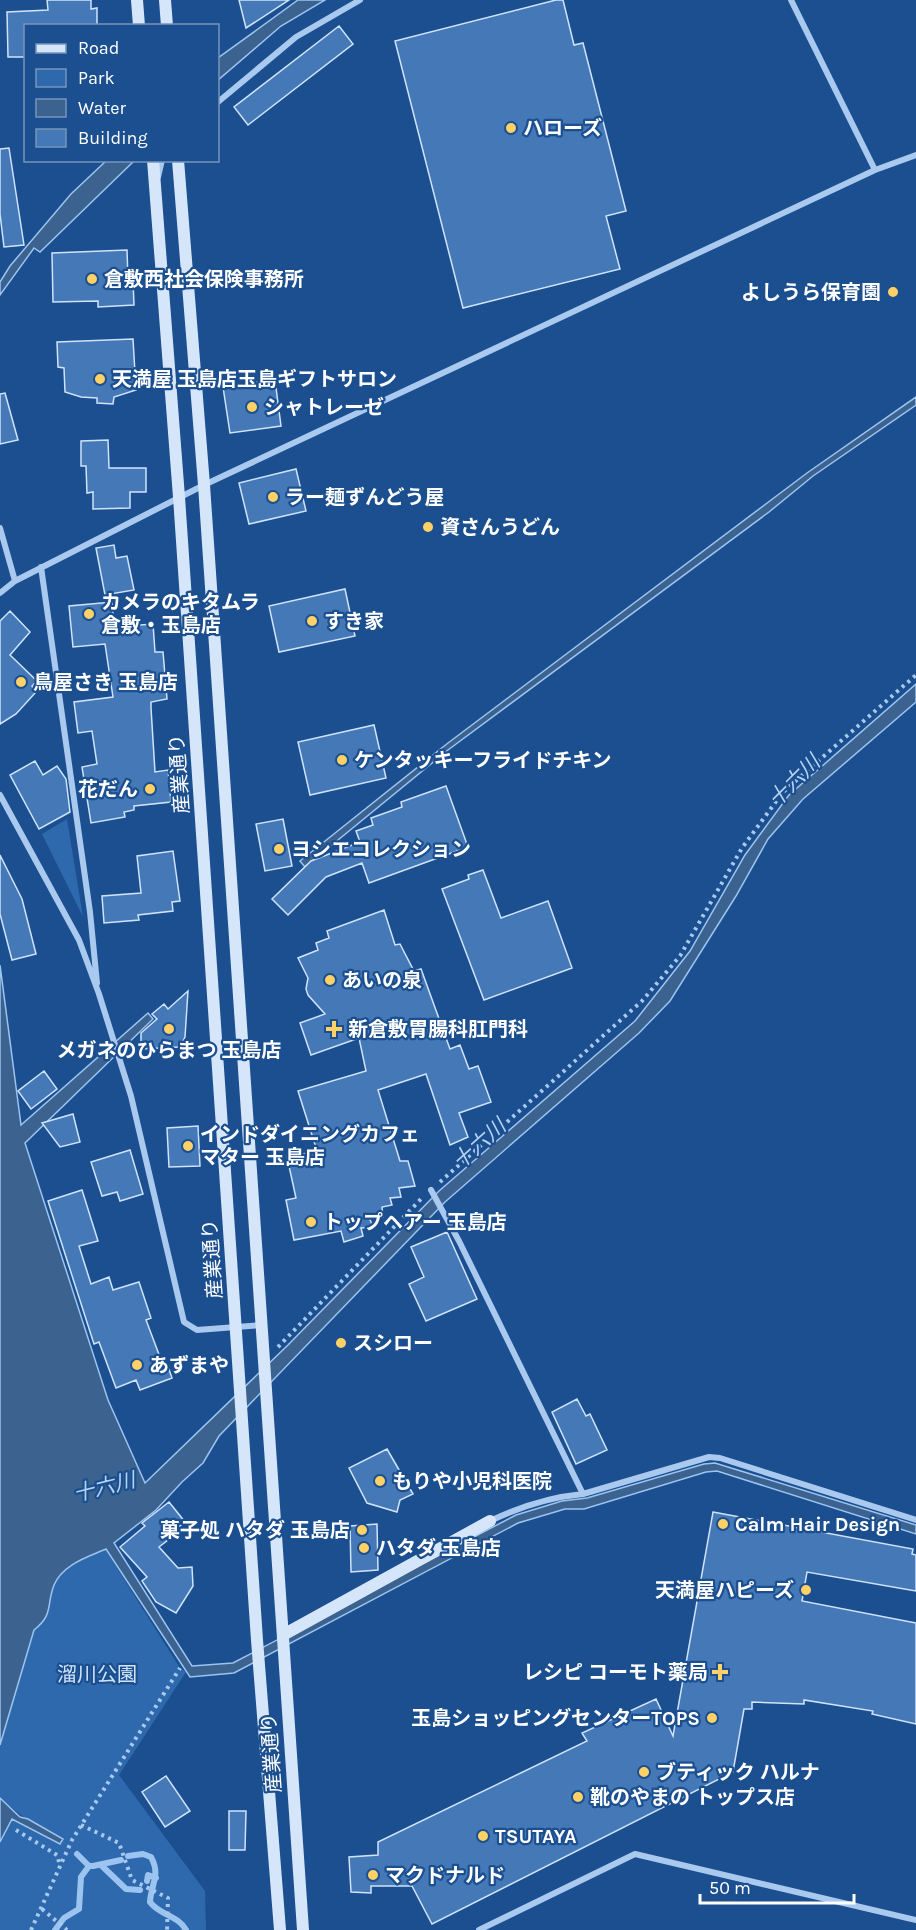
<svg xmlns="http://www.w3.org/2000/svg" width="916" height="1930" viewBox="0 0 916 1930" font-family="Karla,'Noto Sans JP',sans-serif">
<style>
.green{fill:#2e69ad}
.water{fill:#3c6290;stroke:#9cc4f0;stroke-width:1.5}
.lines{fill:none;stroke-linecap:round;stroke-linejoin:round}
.stream{stroke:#9cc4f0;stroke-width:6}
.building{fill:#4478b7;stroke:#cfe3fa;stroke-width:1.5}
.path{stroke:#a9c9ee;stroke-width:4;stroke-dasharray:3 4.5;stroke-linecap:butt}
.street{stroke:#a9c9ee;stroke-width:6}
.secondary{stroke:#d6e6fa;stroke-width:12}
.poi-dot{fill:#ffd166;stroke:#1b4f8f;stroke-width:2}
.labels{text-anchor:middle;stroke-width:4.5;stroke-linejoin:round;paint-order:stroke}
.poi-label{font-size:20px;font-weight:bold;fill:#fff;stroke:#1b4f8f;text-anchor:start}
.street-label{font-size:20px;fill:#fff;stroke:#1b4f8f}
.park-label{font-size:20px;fill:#cfe3fa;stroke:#1b4f8f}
.water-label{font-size:21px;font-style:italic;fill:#b5d3f5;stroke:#1b4f8f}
</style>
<rect width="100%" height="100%" fill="#1b4f8f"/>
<!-- green -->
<path class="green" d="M67,819L83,917L42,834Z
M105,1549L180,1668L186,1672L119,1775L205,1891L206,1930H0V1842L12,1819L59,1844C39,1827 19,1815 0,1798V1745L34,1630C57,1611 44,1604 54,1584C64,1564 87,1556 105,1549Z"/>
<!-- water -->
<path class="water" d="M298,0H325L281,26L218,80V58Z
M106,161H134L40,252L34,248L0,295V282L10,266L71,194Z
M916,397V405L813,476L769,512L448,750L305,867L300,861L448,743L807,473Z
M916,684V702L803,799L768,839L736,896L670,1001L639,1033L445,1202L219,1436L203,1463L182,1482L156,1510L114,1543L192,1666L233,1663L516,1515L562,1501L587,1498L704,1464L715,1463L916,1525V1534L717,1471L706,1472L584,1509H565L518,1523L234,1673L190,1677L106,1549C88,1557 63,1564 54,1585C46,1606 54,1614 34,1630L0,1745V965L21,1125L148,1013L153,1019L25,1143L108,1400L145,1483L288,1345L439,1191L635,1021L690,951L745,855L789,795Z
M0,1798L20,1817L28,1819L63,1839L60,1844L12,1819L0,1842Z"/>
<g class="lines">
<!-- stream -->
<path class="stream" d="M77,1854L89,1866H93L121,1860
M128,1856L143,1854L151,1857C161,1875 151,1884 150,1902C159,1915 178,1915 186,1930
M102,1866L126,1889L140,1890
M147,1881L148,1875L156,1878
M55,1930L64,1918L79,1909L81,1877L89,1866"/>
</g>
<!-- building -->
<path class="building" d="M47,0H91V9L97,8V26H26V57H8L7,12L48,10Z
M239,0H289L246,28Z
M556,0H563L574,45L583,43L626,211L606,216L620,269L463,308L395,41Z
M339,26L353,44L248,125L234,107Z
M9,148L24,245L4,247L0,214V149Z
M127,250L128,278L133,280L134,305L98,307V301L53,302L52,253Z
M133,339L136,390L114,397L113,404L97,403V398L81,397L65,392L64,368L58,367L57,342Z
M275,380L281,426L230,433L223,387Z
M5,393L18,440L0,444V394Z
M108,440L109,468H146V492H130V508L93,509V492L87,493L86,466H81V441Z
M296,469L306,511L249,524L239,483Z
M114,545L116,558L127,556L134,590L105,595L96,548Z
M345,589L355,636L279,652L269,606Z
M112,602L114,627L153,624L155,652H163L167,699L151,702V708L155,772L168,770L171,802L134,806V810L124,812L125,817L91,823L82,767L97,764L92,731L78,733L74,702L113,697L105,644L73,647L69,606Z
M10,611L30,632L10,655L37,681L32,686L36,692L16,714L0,724V621Z
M374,725L386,778L310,795L298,742Z
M35,761L43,775L57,766L66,779L70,812L39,829L10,775Z
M446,786L468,847L369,883L362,863L326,877L288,915L272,899L311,861L360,842L356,831L373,825L371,818L402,807L401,802Z
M283,819L292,866L265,871L256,824Z
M173,851L180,901L172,902L173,911L138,915L139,920L104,923L102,896L141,893L137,856Z
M0,855L22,899L36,954L12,960L0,914Z
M483,870L501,918L548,901L572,968L484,1000L442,889L469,879L468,875Z
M384,910L395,945L400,944L414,971L421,969L450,1049L460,1045L469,1069L478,1066L491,1102L459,1113L468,1137L450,1145L426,1074L378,1090L400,1161H408L415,1186L399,1188L401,1197L390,1198L392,1205L382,1207L383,1217H369L373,1227L361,1228L363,1236L344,1242L341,1231L294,1240L286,1200L296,1198L287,1157L317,1151L298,1091L366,1071L359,1038L311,1055L300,1023L325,1014L308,995L306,989L308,978L298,958L318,950L316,943L329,938L327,931Z
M188,991L185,1037L180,1047L141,1049V1033L157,1019L152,1014L164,1004L168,1009Z
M44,1071L57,1089L31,1109L18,1091Z
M73,1114L80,1142L60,1147L42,1123Z
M198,1126L200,1166L169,1167L167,1128Z
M130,1150L143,1194L120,1201L117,1192L102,1196L91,1162Z
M82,1190L98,1241L79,1246L91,1284L109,1277L113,1290L139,1282L151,1318L146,1320L163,1365L167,1364L172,1378L140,1390L136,1380L116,1388L99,1342L94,1344L48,1201Z
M447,1232L477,1299L426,1321L409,1284L424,1277L411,1247Z
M577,1399L586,1416L590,1414L607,1450L576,1464L552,1412Z
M387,1449L413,1494L400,1500L397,1512L367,1503L349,1468Z
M169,1502L185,1522L175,1530L177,1533L159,1547L178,1568L192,1567L193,1586L176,1613L156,1602L142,1581L147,1577L120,1547L145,1526L142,1523Z
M713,1512L913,1549L912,1554L916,1555V1591L807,1572L802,1601L916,1623V1724L872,1714L873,1711L804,1700V1704L752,1702V1709H744L733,1772L432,1924L412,1886H371V1893L351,1892L349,1857L378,1855V1842L587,1741L582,1733L656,1699L673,1736Z
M377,1524L378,1570L351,1572L350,1526Z
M166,1776L190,1811L165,1827L142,1792Z
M229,1811H246L245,1850H229Z"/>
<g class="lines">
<!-- path -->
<path class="path" d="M440,1182L642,1001L680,956L742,848L783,792L916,675
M278,1347L421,1199
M81,1825L119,1843L132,1880L168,1898L167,1930
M16,1830L57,1855L59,1862
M42,1909L67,1930
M31,1930L72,1840L180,1668"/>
<!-- street -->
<path class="street" d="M791,0L875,170
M218,102L296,37L360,0
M158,177L162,160
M0,528L15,581
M41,567L90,912L97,983
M0,593L15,581L204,485L875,170L916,155
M0,795L79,940L99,994L131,1096L184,1322L197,1330L261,1325
M431,1190L459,1241L583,1494
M490,1521C519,1507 552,1497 583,1494L709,1457L720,1458L916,1520
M479,1930L635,1854L916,1920"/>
<!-- secondary -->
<path class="secondary" d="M137,0L139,26
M165,0L167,26
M153,160L179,497L257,1640L280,1930
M178,160L204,485L303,1930
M283,1635L490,1521"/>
</g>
<!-- markers -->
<g class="poi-dot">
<circle cx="511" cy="128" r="6"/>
<circle cx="92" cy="279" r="6"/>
<circle cx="893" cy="292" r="6"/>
<circle cx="100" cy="379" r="6"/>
<circle cx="252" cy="407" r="6"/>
<circle cx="273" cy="497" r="6"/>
<circle cx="428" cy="527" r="6"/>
<circle cx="89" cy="614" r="6"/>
<circle cx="312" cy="621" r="6"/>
<circle cx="21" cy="682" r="6"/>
<circle cx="342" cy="760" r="6"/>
<circle cx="150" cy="789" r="6"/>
<circle cx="279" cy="849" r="6"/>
<circle cx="330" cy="980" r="6"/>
<circle cx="169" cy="1029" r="6"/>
<path d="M331 1020h6v6h6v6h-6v6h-6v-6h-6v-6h6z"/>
<circle cx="188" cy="1146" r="6"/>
<circle cx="311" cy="1222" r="6"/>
<circle cx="341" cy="1343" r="6"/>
<circle cx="137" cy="1365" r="6"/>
<circle cx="380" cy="1481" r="6"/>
<circle cx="723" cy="1524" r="6"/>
<circle cx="362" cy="1530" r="6"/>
<circle cx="364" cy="1548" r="6"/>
<circle cx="806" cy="1590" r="6"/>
<path d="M717 1663h6v6h6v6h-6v6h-6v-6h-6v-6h6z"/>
<circle cx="712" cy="1718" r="6"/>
<circle cx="644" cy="1772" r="6"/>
<circle cx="578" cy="1797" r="6"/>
<circle cx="483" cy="1836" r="6"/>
<circle cx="373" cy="1875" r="6"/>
</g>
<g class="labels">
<!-- poi labels -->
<g class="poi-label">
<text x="523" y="135">ハローズ</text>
<text x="104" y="286">倉敷西社会保険事務所</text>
<text x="881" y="299" text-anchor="end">よしうら保育園</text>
<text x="112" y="386">天満屋 玉島店玉島ギフトサロン</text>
<text x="264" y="414">シャトレーゼ</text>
<text x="285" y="504">ラー麺ずんどう屋</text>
<text x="440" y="534">資さんうどん</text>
<text x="101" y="609">カメラのキタムラ<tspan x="101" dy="23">倉敷・玉島店</tspan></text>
<text x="324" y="628">すき家</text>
<text x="33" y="689">鳥屋さき 玉島店</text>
<text x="354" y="767">ケンタッキーフライドチキン</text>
<text x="138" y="796" text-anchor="end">花だん</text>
<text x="291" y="856">ヨシエコレクション</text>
<text x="342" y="987">あいの泉</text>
<text x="348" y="1036">新倉敷胃腸科肛門科</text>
<text x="169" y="1057" text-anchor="middle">メガネのひらまつ 玉島店</text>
<text x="200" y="1141">インドダイニングカフェ<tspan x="200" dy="23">マター 玉島店</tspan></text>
<text x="323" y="1229">トップヘアー 玉島店</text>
<text x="353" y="1350">スシロー</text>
<text x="149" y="1372">あずまや</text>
<text x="392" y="1488">もりや小児科医院</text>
<text x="735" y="1531">Calm Hair Design</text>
<text x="350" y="1537" text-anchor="end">菓子処 ハタダ 玉島店</text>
<text x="376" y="1555">ハタダ 玉島店</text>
<text x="794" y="1597" text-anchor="end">天満屋ハピーズ</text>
<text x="708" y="1679" text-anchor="end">レシピ コーモト薬局</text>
<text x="700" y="1725" text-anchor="end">玉島ショッピングセンターTOPS</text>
<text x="656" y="1779">ブティック ハルナ</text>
<text x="590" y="1804">靴のやまの トップス店</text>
<text x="495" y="1843">TSUTAYA</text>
<text x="385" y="1882">マクドナルド</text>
</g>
<!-- street labels -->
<g class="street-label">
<text transform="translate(179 774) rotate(-94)" y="7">産業通り</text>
<text transform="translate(212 1259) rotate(-94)" y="7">産業通り</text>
<text transform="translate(271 1753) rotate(-94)" y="7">産業通り</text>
</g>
<!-- park labels -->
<g class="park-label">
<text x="97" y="1681">溜川公園</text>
</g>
<!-- water labels -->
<g class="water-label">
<text transform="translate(794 781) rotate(-45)" y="7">十六川</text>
<text transform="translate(479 1144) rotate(-42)" y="7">十六川</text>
<text transform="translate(104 1487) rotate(-14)" y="7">十六川</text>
</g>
</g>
<!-- legend -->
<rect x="24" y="24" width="195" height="138" fill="#1b4f8f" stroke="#7695bc" stroke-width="1.5"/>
<rect x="36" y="44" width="30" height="9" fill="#d6e6fa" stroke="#7695bc" stroke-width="1.5"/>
<text x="78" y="54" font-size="18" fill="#ffffff">Road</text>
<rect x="36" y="69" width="30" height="18" fill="#2e69ad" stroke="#7695bc" stroke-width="1.5"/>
<text x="78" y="84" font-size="18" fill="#ffffff">Park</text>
<rect x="36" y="99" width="30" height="18" fill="#3c6290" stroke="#7695bc" stroke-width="1.5"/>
<text x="78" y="114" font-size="18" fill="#ffffff">Water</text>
<rect x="36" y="129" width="30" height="18" fill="#4478b7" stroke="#7695bc" stroke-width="1.5"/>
<text x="78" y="144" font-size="18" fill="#ffffff">Building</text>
<!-- scale -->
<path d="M700 1894v9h154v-9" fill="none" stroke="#ffffff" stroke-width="3"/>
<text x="709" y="1894" font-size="18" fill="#ffffff" stroke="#1b4f8f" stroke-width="4.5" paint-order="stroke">50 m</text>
</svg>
